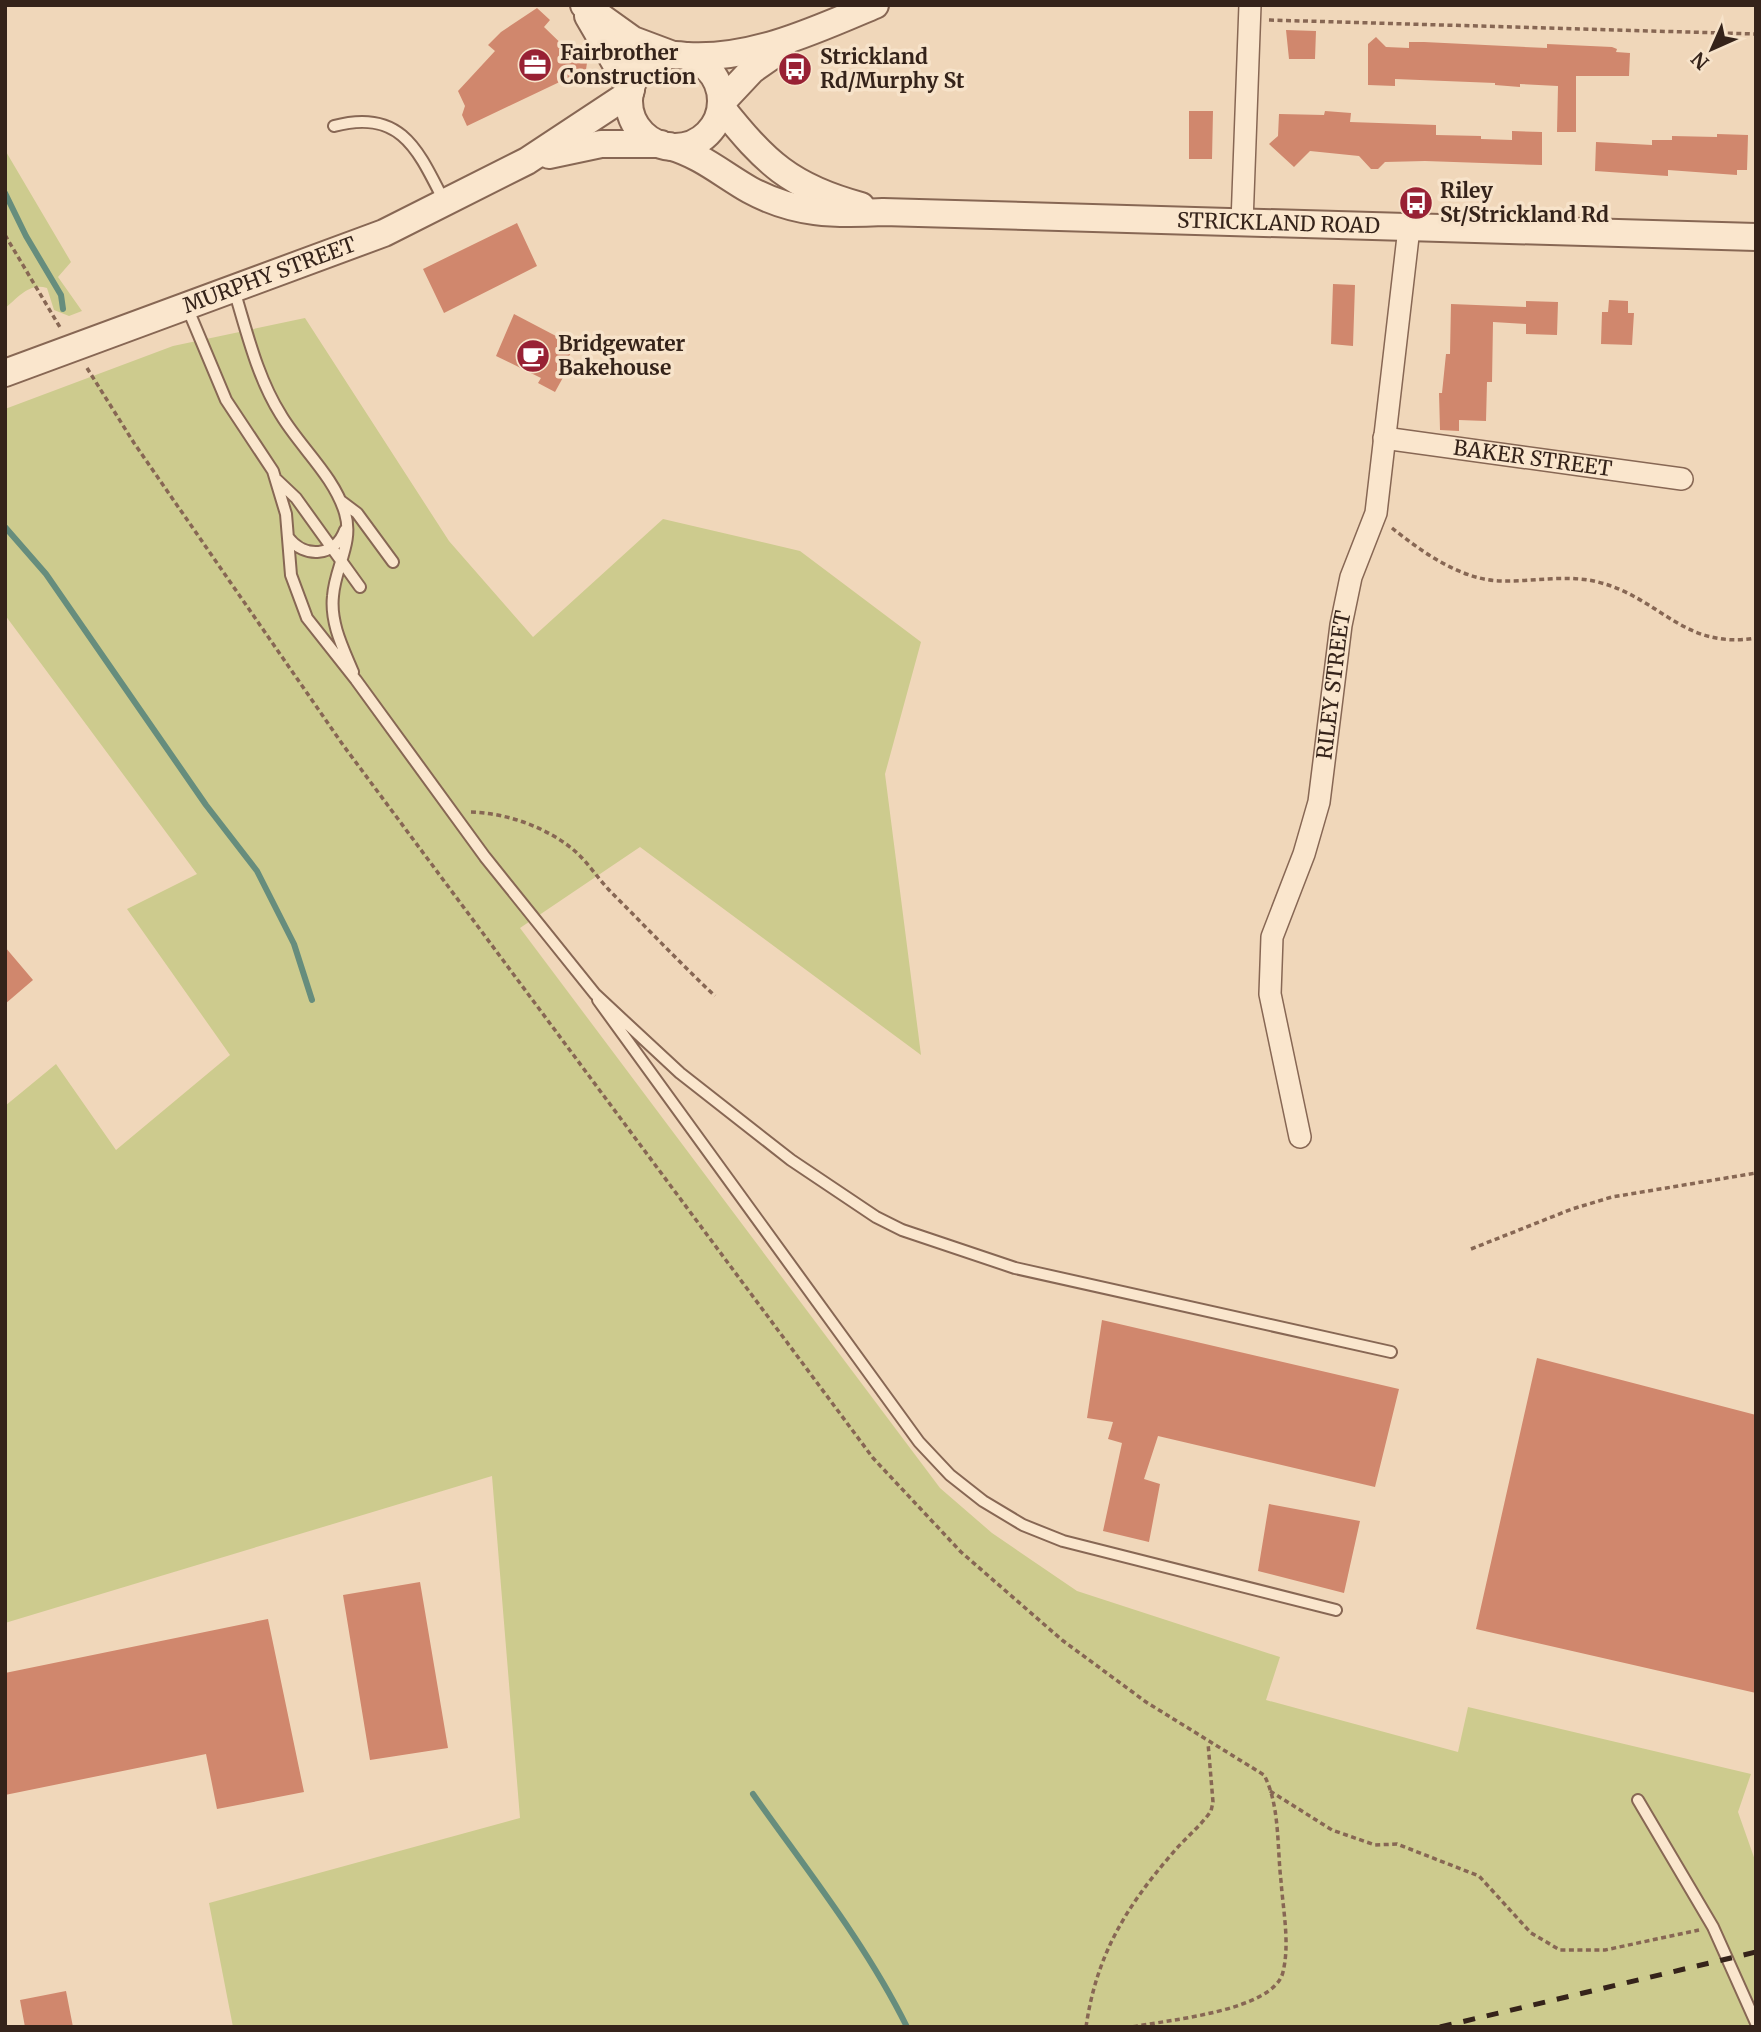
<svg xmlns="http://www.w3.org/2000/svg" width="1761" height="2032" viewBox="0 0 1761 2032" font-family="Merriweather,serif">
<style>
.green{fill:#cdcb8e}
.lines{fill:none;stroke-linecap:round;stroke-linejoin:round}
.stream{stroke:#668d7d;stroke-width:6}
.building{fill:#d0876d}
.service-casing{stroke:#876754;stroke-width:14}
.minor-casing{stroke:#876754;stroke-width:24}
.tertiary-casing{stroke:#876754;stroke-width:30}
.path{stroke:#876754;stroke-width:3.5;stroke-dasharray:5 3.5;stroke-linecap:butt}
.service{stroke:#fae6cd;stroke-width:10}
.minor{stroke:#fae6cd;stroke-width:21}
.tertiary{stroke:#fae6cd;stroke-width:26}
.rail{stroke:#35231a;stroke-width:5;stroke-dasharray:12 12;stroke-linecap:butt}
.labels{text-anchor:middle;stroke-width:7;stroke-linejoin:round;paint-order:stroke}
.poi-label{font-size:21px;font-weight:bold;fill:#35231a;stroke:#f7e3ca;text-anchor:start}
.street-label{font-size:21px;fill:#35231a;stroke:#f7e3ca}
</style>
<rect width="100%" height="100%" fill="#f0d7ba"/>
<!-- green -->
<path class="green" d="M5,150L71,262L58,277L82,311L69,316L54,310L47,288C29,282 18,298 5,308Z
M305,318L449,541L533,637L663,519L800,551L921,642L885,774L921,1055L640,847L520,928L940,1488L992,1533L1077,1591L1280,1657L1266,1700L1458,1752L1468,1707L1751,1774L1738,1812L1756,1863V2027H233L209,1903L520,1818L492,1476L5,1623V1106L56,1064L116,1150L230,1055L127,909L197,874L5,615V409L173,346Z"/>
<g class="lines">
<!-- stream -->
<path class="stream" d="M5,193L26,236L61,295L63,309
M5,527L46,574L206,805L257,871L294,944L312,1000
M753,1794C806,1869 866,1944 907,2027"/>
</g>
<!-- building -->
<path class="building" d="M537,8L550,20L544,27L575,57L585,42L589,50L585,76L570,83L568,78L467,126L462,115L465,106L458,91L495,51L488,45L501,32Z
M1286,30L1316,31L1315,59H1289Z
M1376,37L1386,47L1409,48V42H1424L1547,48V44L1612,47L1617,49L1616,52L1630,53L1629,76H1576V132H1557L1558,86L1520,84V87L1495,85V83L1395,79V86L1368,85V44Z
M1189,111H1213L1212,159H1189Z
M1325,111L1351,113L1350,122L1436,125V135L1481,136V139L1512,140V131L1542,132V165L1425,161L1385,162L1378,169H1371L1359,156L1310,151L1294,167L1269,144L1278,136L1279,114L1324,115Z
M1717,134L1748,135L1747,170H1737V175L1668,170V176L1595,171L1596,142L1652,145V140H1672V136L1717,137Z
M517,223L537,266L444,313L423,269Z
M1333,284L1355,285L1353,346L1331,344Z
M1609,300L1628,301V313H1634L1632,345L1601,344L1602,312H1608Z
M1526,301L1558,302L1557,335L1526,334V324L1493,322L1492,382H1487L1486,421L1459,420V431L1440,430L1439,393H1442L1446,354H1450L1451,304L1526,307Z
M514,314L575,346L566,361L571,363L555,392L538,383L541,378L496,356Z
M5,947L33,980L5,1004Z
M1102,1320L1399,1389L1375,1487L1158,1436L1144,1479L1160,1484L1149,1542L1103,1531L1122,1443L1108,1439L1113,1422L1087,1418Z
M1537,1358L1756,1415V1693L1476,1629Z
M1269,1504L1360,1521L1344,1593L1258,1571Z
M420,1582L448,1748L370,1760L343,1595Z
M268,1619L304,1792L217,1809L206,1754L5,1795V1673Z
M66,1991L73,2027H25L20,2000Z"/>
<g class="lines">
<!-- service casing -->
<g class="service-casing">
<path id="service" d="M334,126C401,108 418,150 444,201
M234,290C247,332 257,377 281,415C300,447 334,476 345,513C354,543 335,567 333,596C330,623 343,648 353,672
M187,307L226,400L273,471L286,514L291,575L307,618L356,680L485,857L595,994L680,1073L791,1160L876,1217L902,1230L1015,1268L1391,1352
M277,480L296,498L360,587
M341,501L357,513L393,562
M288,537C304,559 335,557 345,530
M598,1000L919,1442L950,1475L983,1501L1023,1525L1063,1541L1336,1610
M1638,1800L1713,1927L1756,2023"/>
</g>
<!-- minor casing -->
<g class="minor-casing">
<g id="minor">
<path d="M1242,223L1250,5"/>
<path id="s1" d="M1384,438L1682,479"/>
<path id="s2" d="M1300,1137L1270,994L1272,937L1304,854L1319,802L1341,625L1351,577L1376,513L1409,228"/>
</g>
</g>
<!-- tertiary casing -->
<g class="tertiary-casing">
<g id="tertiary">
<path d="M584,5L633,40L673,55"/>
<path d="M588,16L631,90"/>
<circle cx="675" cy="101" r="46"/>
<path d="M687,56C752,60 816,30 875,5"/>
<path d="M721,103L752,70L782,49"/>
<path d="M721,107C765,162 790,187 861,206"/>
<path id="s3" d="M669,146C701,155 722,174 750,190C794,214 835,215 883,212L1756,237"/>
<path d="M549,155L601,144H661"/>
<path id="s4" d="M5,373L384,233L527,161L630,93"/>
</g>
</g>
<!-- path -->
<path class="path" d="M1269,20L1756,34
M5,235L61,329
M87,368L134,443L343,745L873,1458L961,1552L1062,1640L1146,1702L1264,1775C1280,1805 1277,1847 1281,1881C1283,1910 1290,1943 1283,1972C1274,2011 1167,2020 1132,2027
M1392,528C1422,552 1461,580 1501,581C1533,582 1566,574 1598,582C1661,598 1683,650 1756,638
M471,812C507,813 549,828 576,852C589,864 599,880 612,893C646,927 680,963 715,996
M1471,1249L1572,1209L1612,1197L1756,1173
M1270,1791L1332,1830L1375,1845L1397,1844L1479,1876L1531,1933L1560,1950H1605L1699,1930
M1086,2027C1096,1957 1125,1908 1171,1855C1184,1839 1200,1827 1211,1811L1213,1802L1208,1743"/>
<!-- service -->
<use href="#service" class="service"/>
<!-- minor -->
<use href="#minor" class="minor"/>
<!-- tertiary -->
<use href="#tertiary" class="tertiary"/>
<!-- rail -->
<path class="rail" d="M1440,2027L1756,1952"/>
</g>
<!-- icons -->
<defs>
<g id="office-disc" transform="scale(1.75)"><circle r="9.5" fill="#982134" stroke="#f7e3ca"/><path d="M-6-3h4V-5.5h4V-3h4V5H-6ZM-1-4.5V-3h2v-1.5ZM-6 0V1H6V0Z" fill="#fff"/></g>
<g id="bus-disc" transform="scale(1.75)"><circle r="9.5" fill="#982134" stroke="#f7e3ca"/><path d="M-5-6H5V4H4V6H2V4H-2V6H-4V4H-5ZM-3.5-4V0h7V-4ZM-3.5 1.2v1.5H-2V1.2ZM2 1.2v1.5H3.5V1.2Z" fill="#fff"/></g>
<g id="cafe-disc" transform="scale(1.75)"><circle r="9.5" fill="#982134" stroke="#f7e3ca"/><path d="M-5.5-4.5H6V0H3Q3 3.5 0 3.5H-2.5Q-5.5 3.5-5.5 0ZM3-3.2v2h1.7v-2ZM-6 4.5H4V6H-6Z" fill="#fff"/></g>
</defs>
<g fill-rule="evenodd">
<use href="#office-disc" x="535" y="65"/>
<use href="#bus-disc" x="795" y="69"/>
<use href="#bus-disc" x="1416" y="203"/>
<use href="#cafe-disc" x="533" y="356"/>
</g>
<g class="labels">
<!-- poi labels -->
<g class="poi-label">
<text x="560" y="60">Fairbrother<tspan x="560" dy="24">Construction</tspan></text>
<text x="820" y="64">Strickland<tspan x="820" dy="24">Rd/Murphy St</tspan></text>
<text x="1440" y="198">Riley<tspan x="1440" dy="24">St/Strickland Rd</tspan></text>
<text x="558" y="351">Bridgewater<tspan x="558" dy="24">Bakehouse</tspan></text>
</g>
<!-- street labels -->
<g class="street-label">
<text dy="7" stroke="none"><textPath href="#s3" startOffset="625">STRICKLAND ROAD</textPath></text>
<text dy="7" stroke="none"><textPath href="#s4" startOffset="282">MURPHY STREET</textPath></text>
<text dy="7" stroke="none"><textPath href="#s1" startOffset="150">BAKER STREET</textPath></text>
<text dy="7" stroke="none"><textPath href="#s2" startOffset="464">RILEY STREET</textPath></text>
</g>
</g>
<!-- border -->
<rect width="1761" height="2032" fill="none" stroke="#35231a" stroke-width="14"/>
<!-- north arrow -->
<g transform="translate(1712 49) rotate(225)" stroke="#f7e3ca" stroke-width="5" paint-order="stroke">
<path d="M0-5L12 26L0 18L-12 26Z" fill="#35231a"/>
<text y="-10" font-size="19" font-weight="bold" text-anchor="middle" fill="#35231a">N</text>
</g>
</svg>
